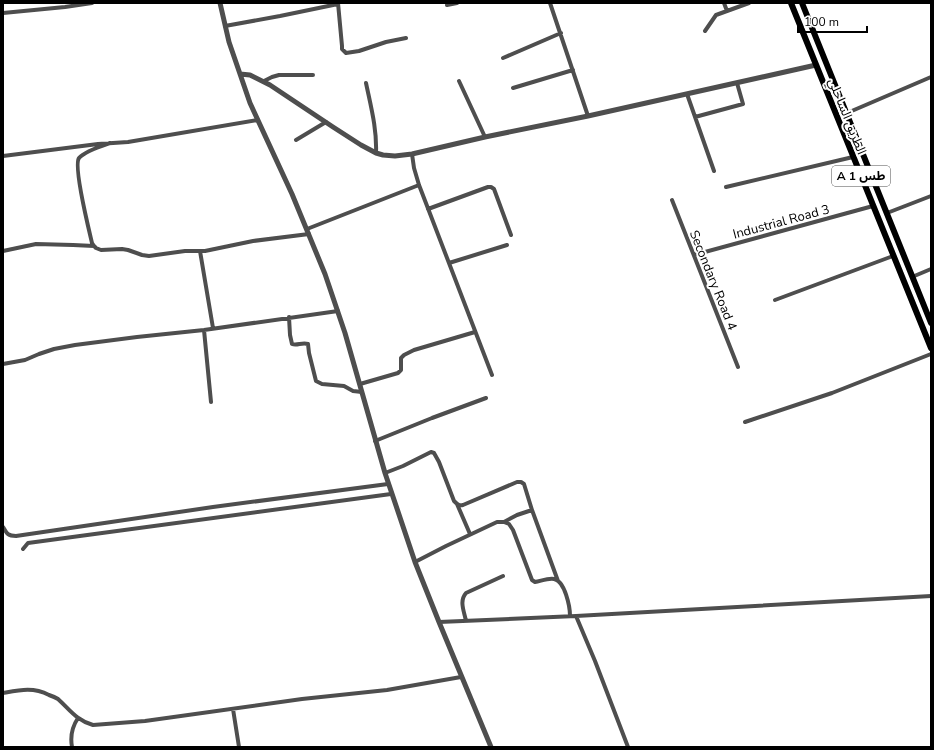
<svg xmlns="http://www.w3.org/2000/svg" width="934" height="750" viewBox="0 0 934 750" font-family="'Nunito Sans','Noto Sans Arabic',sans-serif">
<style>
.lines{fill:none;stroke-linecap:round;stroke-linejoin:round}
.minor{stroke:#4e4e4e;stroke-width:4}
.tertiary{stroke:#4e4e4e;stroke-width:5}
.trunk{stroke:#000;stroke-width:6}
.labels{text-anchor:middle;stroke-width:4;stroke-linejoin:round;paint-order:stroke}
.shield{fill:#fff;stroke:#4c4c4c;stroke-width:1}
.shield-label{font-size:12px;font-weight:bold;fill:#000}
.street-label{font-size:13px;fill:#000;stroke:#fff}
</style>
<rect width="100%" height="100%" fill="#fff"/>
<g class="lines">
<!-- minor -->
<path class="minor" d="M338,3L342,46V49L346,53L359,51L386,42L406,38
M550,3L588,116
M724,3L727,11
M447,5L457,3
M3,13L65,7L92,3
M225,26L280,16L338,4
M705,31L716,15L749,3
M503,58L561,33
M264,81L272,77L279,75H313
M459,81L485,137
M366,83C371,107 377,129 376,153
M513,88L573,70
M687,94L714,171
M847,113L931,77
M695,117L743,104L737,83
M296,140L326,122
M110,143C101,146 85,151 79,158C73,166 89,230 92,243L94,246L96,248L101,250L122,249L128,250L142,255L149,256L185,251H205L253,241L309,234
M412,154L414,168L419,185L492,375
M3,156L98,144L128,142L258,120
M726,187L853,157
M672,200L738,367
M428,209L488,187H491L494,189L511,235
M887,213L931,196
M307,229L419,185
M3,251L36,244L73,245L94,246
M200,251L213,328
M694,255L873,206
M449,263L507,245
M912,277L931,269
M775,300L893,256
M289,317L290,335L292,344C297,346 302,342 308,344L309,353L316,381L322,384L344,386L353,391L362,392
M204,330L211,402
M3,364L25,360L39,354L54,349L75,345L137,337L204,330L338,311
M360,384L398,373L401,370V358L404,355L414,350L475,332
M745,422L832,393L931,354
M375,441L432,418L486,398
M385,473L403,466L431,452L434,453L439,462L454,501C457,504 459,506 463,505L517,482H521L524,484L532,510
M457,504L470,534
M504,522L517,515L532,510L558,581
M3,527C7,534 8,536 16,536L213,507L388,484
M23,549L28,543L391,494
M415,562L446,546L497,522H504L509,524L513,530L532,580L535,582C541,581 548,578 554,579C565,581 570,607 570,616
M576,616L595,661L628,747
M466,621C464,611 459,601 466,593L503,576
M439,622L576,616L931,596
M3,693C20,690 33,687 49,695C52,696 55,697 58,699C70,710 76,720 93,725L145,721L302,699L387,690L461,677
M233,709L239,747
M72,747C70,736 72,727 78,718"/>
<!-- tertiary -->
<path class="tertiary" d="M220,3L229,42L250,103L292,194L325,274L345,333L385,473L415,562L439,622L491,747
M240,74L250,75L270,85L333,127L361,145L376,153L383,155L395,156L412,154L485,137L588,116L816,65"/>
<!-- trunk -->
<path class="trunk" d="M791,3L931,348
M802,3L931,323"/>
</g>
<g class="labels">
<!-- shield labels -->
<rect class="shield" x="832" y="166" width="58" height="20" rx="3"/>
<g class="shield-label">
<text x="861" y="180">A 1 طس</text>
</g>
<!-- street labels -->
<g class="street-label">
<text transform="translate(848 116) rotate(68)" y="5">الطريق الساحلي</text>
<text transform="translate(781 221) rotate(-15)" y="5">Industrial Road 3</text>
<text transform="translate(714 280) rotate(68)" y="5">Secondary Road 4</text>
</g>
</g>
<!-- border -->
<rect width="934" height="750" fill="none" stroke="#000000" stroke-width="8"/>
<!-- scale -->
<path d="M798 26v6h69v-6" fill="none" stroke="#000000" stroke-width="2"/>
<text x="804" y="26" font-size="12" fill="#000000" stroke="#ffffff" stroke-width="3" paint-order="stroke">100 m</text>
</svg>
